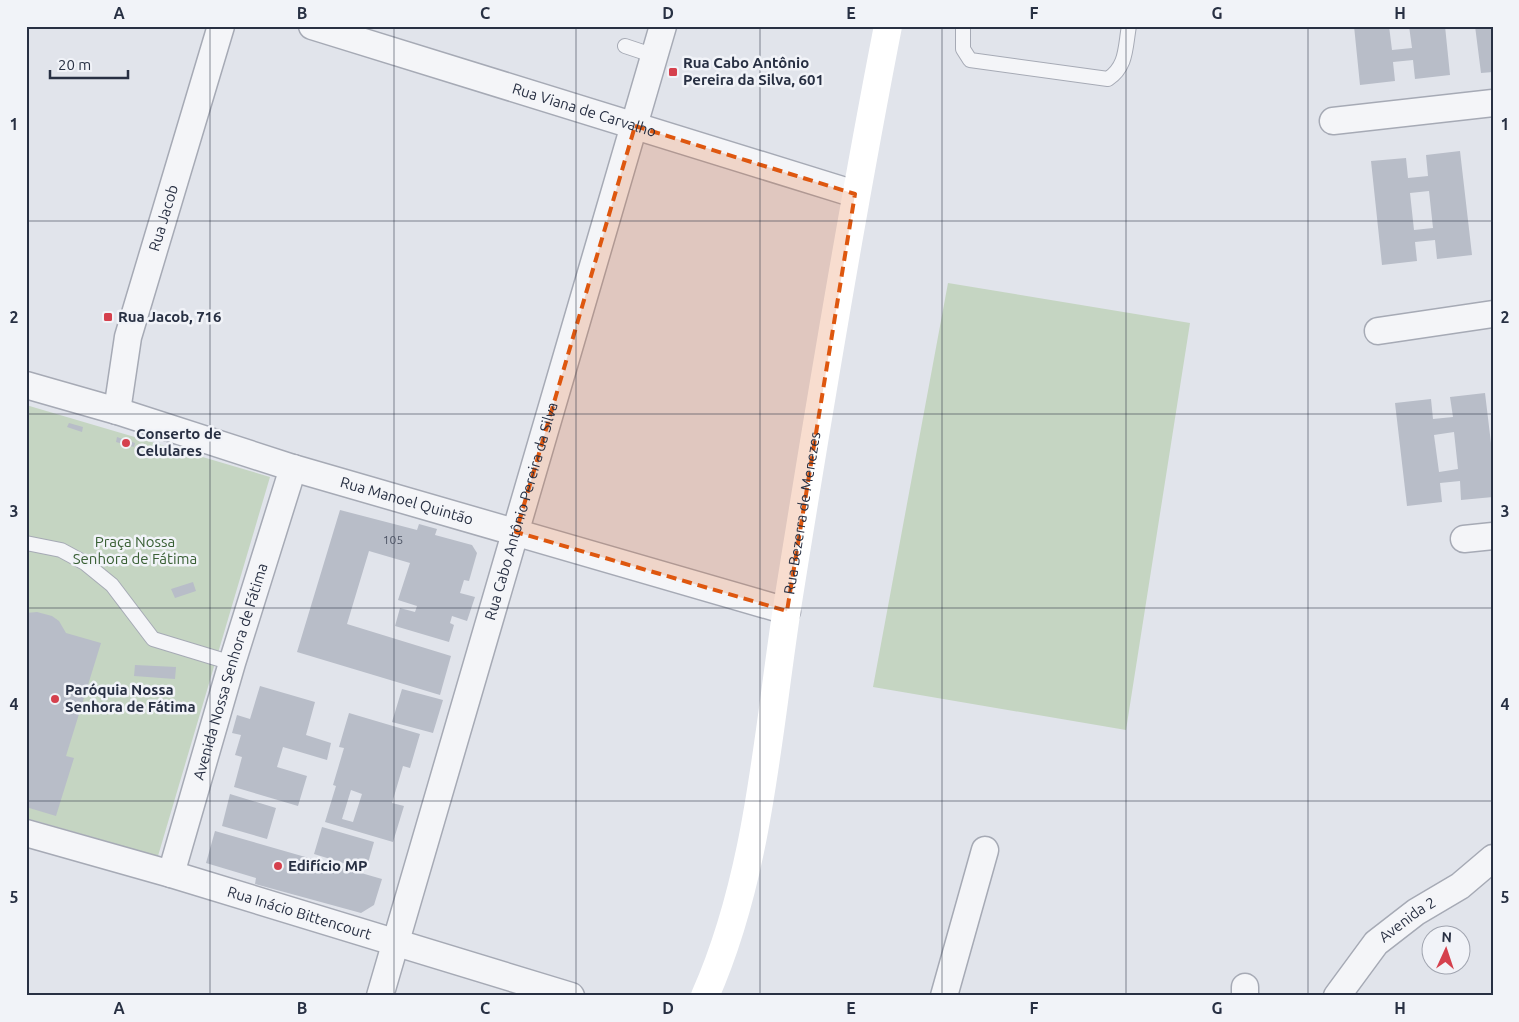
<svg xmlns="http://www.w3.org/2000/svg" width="1519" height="1022" viewBox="0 0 1519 1022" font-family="Ubuntu,sans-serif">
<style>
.green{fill:#c5d5c2}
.building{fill:#b8bdc8;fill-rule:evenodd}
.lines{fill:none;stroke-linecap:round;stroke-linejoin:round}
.lane-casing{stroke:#a6aab5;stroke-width:16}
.street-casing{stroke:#a6aab5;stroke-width:29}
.lane{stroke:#f4f5f8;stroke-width:14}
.street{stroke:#f4f5f8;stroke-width:26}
.secondary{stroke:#fff;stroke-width:28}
.marked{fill:#de570f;fill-opacity:0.2;stroke:#de570f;stroke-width:4;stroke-dasharray:10 6;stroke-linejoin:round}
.grid{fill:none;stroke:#283043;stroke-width:1;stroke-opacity:0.55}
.poi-dot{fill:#d5404d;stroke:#f1f3f8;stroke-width:2}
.labels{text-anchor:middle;stroke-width:5;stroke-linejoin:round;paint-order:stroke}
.number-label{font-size:12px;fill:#4c5364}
.poi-label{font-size:15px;font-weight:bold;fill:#283043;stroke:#f1f3f8;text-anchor:start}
.street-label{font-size:15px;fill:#283043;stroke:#f1f3f8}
.park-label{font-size:15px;fill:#3a6035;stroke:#f1f3f8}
.neatline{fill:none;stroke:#283043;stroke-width:2}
.grid-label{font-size:16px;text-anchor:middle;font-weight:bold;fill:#283043}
</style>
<rect width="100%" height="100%" fill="#e1e4eb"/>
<!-- green -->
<path class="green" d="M948,283L1190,323L1126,730L873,687Z
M26,405L270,477L158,856L26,818Z"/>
<!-- building -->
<path class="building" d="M1354,26H1389L1392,50L1412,48L1409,26H1445L1450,75L1415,79L1413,60L1393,62L1395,81L1360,85Z
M1475,26H1493V72L1481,73Z
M1460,151L1472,255L1437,259L1435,240L1415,242L1417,261L1382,265L1371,161L1406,158L1408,178L1428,176L1426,155ZM1429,191L1433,228L1414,230L1410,193Z
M1485,393L1493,460V497L1461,500L1460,481L1440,483L1442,502L1407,506L1395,403L1431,399L1433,419L1453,417L1450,397ZM1454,432L1458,469L1439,472L1434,435Z
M69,423L83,427L82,432L67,427Z
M117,437L135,443L134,447L116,442Z
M340,510L417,530L419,524L437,529L435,535L472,545L477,553L469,581L464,580L460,593L475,597L467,621L452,616L450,623L454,625L449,642L395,626L400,608L415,612L417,606L398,600L410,563L369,551L347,624L451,656L440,695L297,652Z
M193,582L196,591L175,598L171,589Z
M37,612L52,616L59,621L66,633L101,643L66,756L74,758L56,816L26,807V613Z
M135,665L176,667L175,679L134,676Z
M260,686L315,702L306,735L331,743L327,760L283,747L277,767L307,776L298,806L234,787L242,757L235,755L241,735L232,733L237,715L250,719Z
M402,689L443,700L433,733L392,722Z
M349,713L420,734L410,768L403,766L392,803L404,806L393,842L325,822L336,786L333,785L344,748L339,747ZM351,790L362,794L353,822L342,819Z
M230,794L276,808L267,839L222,826Z
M322,827L374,842L366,870L314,854Z
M215,831L382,879L374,905L361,913L255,884L256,878L206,863Z"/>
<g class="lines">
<!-- lane casing -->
<g class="lane-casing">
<path id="lane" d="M963,26V49L970,60L1108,79C1127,66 1125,48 1129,26
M625,46L655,56
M26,543L61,550L85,563L112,585L153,639L232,663"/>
</g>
<!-- street casing -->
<g class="street-casing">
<g id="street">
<path id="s1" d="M312,26L855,194"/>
<path d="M1333,121L1493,103"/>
<path d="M1378,331L1493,314"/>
<path id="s2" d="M26,385L117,411L293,468L787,611"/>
<path id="s3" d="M117,411L128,337L221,26"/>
<path d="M1464,539L1493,536"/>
<path id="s4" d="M26,833L171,874L571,996"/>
<path id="s5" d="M171,874L232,663L293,468"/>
<path id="s6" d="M380,996L663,26"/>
<path d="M944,996L985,850"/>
<path d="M1245,996V987"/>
<path id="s7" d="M1337,996L1376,943L1416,912L1460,886L1493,858"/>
</g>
</g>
<!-- lane -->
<use href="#lane" class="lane"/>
<!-- street -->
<use href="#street" class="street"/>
<!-- secondary -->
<path class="secondary" id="s8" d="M705,996C759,874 767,738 787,608C818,414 850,220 888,26"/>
</g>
<!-- marked area -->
<path class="marked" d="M635,126L855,194L787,611L516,532Z"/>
<!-- grid -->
<path class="grid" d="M210,26V996M394,26V996M576,26V996M760,26V996M942,26V996M1126,26V996M1308,26V996M26,221H1493M26,414H1493M26,608H1493M26,801H1493"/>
<!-- markers -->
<g class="poi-dot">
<rect x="668" y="67" width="10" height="10" rx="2.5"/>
<rect x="103" y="312" width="10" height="10" rx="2.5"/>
<circle cx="126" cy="443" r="5"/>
<circle cx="55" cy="699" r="5"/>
<circle cx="278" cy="866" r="5"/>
</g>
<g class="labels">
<!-- number labels -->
<g class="number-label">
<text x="393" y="544">105</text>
</g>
<!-- poi labels -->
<g class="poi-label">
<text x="683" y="68">Rua Cabo Antônio<tspan x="683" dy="17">Pereira da Silva, 601</tspan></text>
<text x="118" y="322">Rua Jacob, 716</text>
<text x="136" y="439">Conserto de<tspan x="136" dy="17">Celulares</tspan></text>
<text x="65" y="695">Paróquia Nossa<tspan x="65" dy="17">Senhora de Fátima</tspan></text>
<text x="288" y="871">Edifício MP</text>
</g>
<!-- street labels -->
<g class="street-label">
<text dy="5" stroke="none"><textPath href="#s1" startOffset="285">Rua Viana de Carvalho</textPath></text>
<text dy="5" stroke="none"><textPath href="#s3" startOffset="199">Rua Jacob</textPath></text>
<text dy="5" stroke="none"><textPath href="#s2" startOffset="398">Rua Manoel Quintão</textPath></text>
<text dy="5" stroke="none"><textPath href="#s6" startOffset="505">Rua Cabo Antônio Pereira da Silva</textPath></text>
<text dy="5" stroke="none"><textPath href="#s8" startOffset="494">Rua Bezerra de Menezes</textPath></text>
<text dy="5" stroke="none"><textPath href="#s5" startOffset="211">Avenida Nossa Senhora de Fátima</textPath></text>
<text dy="5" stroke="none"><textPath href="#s4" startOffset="285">Rua Inácio Bittencourt</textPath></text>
<text dy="5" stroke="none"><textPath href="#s7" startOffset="105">Avenida 2</textPath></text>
</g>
<!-- park labels -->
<g class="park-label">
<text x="135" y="547">Praça Nossa<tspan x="135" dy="17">Senhora de Fátima</tspan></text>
</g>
</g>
<!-- border -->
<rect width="1519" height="1022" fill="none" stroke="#f1f3f8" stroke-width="55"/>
<!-- north arrow -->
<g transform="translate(1446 950) rotate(3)"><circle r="24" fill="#f1f3f8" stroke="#a1a5b0"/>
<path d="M0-4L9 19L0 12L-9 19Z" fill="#d5404d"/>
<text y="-8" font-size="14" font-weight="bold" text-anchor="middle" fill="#283043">N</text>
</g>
<!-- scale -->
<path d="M50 70v8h78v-8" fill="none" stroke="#283043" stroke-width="2.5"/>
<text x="58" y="70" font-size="15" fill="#283043" stroke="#f1f3f8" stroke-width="4" paint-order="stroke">20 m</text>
<rect x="28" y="28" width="1464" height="966" class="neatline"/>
<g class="grid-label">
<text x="119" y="19">A</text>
<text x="302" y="19">B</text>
<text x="485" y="19">C</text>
<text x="668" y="19">D</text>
<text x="851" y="19">E</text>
<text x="1034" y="19">F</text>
<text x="1217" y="19">G</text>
<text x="1400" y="19">H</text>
<text x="14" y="130">1</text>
<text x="1505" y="130">1</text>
<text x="14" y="323">2</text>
<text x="1505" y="323">2</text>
<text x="14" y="517">3</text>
<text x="1505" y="517">3</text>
<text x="14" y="710">4</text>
<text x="1505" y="710">4</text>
<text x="14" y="903">5</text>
<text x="1505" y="903">5</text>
<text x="119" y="1014">A</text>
<text x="302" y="1014">B</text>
<text x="485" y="1014">C</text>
<text x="668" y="1014">D</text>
<text x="851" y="1014">E</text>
<text x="1034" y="1014">F</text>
<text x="1217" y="1014">G</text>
<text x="1400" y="1014">H</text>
</g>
</svg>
